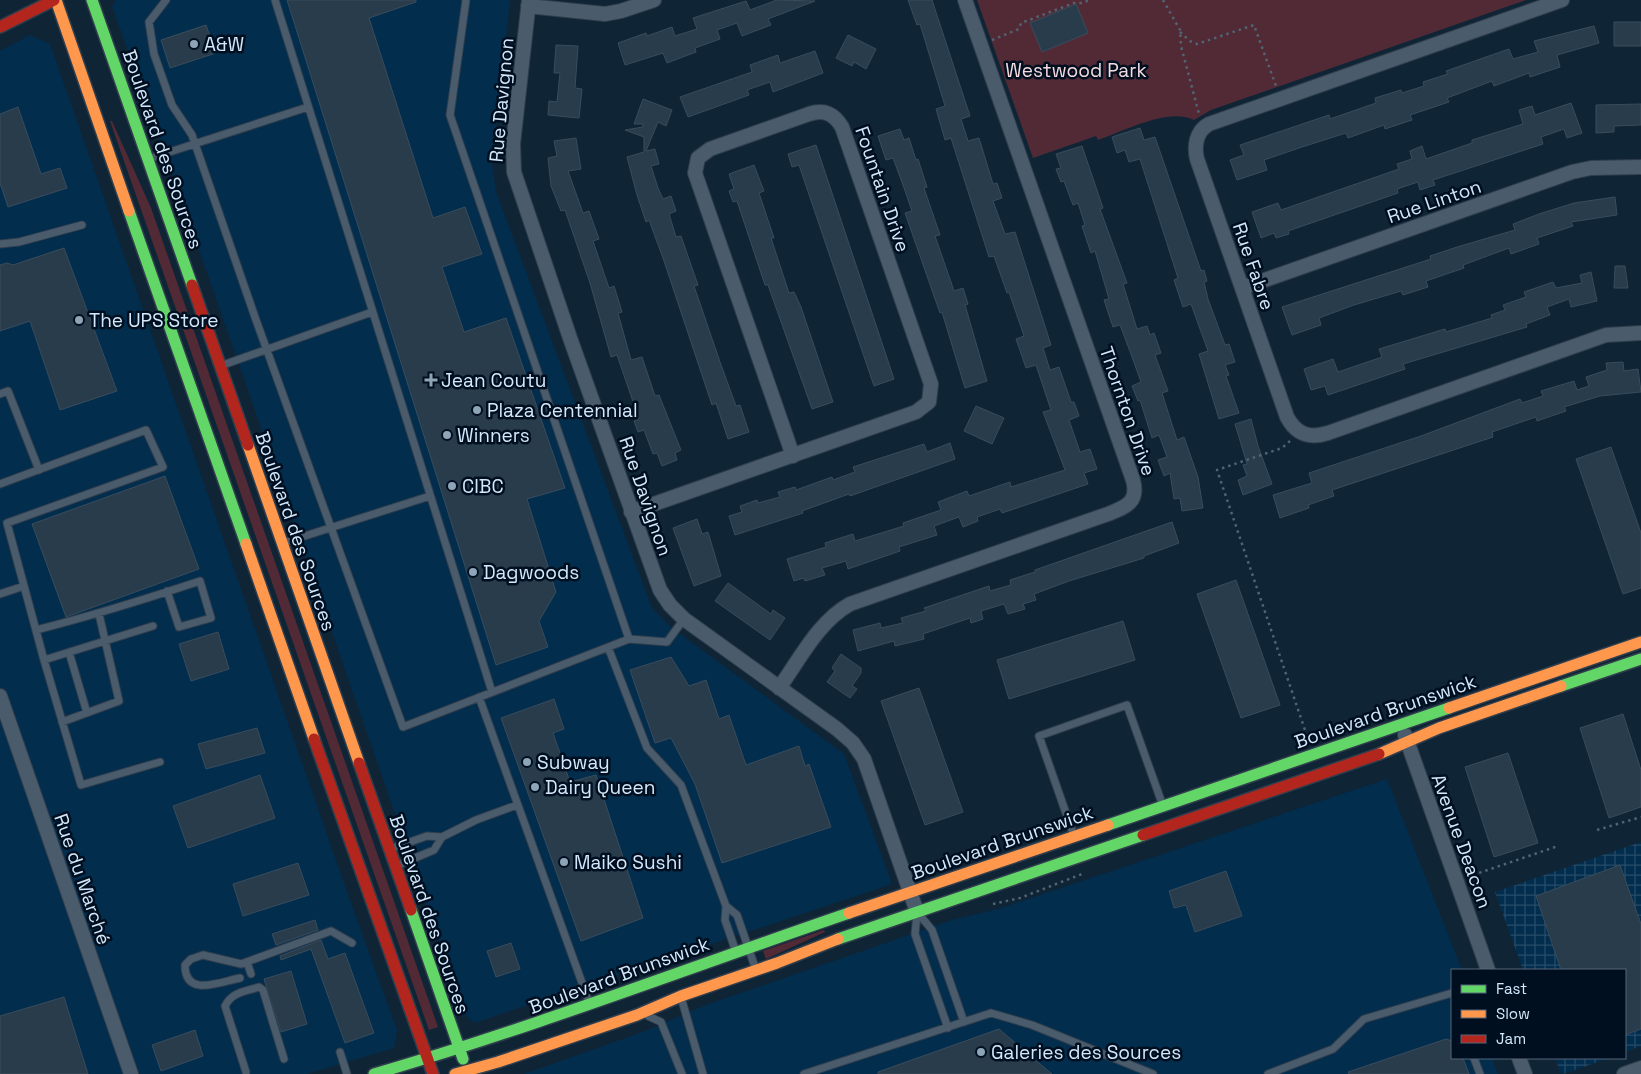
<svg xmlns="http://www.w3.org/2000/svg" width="1641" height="1074" viewBox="0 0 1641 1074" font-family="'Space Grotesk',sans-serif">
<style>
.built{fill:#022d4d}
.industrial{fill:url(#industrial-grid)}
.green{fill:#522a36}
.building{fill:#283c4c;stroke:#394c5c}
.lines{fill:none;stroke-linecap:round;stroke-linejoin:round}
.lane-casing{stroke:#313e4d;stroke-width:9}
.street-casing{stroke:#313e4d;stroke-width:16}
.fast-casing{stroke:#313e4d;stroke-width:14}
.slow-casing{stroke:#313e4d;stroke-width:14}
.jam-casing{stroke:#313e4d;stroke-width:14}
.path{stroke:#526372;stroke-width:2.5;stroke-dasharray:2.5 4;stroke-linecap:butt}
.lane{stroke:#4a5c6c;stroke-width:7}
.street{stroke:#4a5c6c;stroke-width:14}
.fast{stroke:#63d668;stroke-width:11}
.slow{stroke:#ff974d;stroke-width:11}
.jam{stroke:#b3261e;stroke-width:11}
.poi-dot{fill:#8ea4b7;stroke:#000f20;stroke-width:2}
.labels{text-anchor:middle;stroke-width:5;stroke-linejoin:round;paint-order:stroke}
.poi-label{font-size:19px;fill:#d3e8fc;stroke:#000f20;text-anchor:start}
.park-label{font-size:19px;fill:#f4dbdf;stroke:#000f20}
.street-label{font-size:19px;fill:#d3e8fc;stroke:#000f20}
</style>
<defs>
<pattern id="industrial-grid" width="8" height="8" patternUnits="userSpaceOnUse" patternTransform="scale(1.25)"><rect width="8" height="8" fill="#022d4d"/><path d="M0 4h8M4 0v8" fill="none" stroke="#264b68"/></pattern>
</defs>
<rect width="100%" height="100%" fill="#0f2536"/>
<!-- built -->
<path class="built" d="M116,0H510L492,164L496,192L652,608L672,628L844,754L892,884L474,1023L465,1015L171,169L112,7Z
M30,35L50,44L351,903L397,1030L394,1048L307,1074H0V51Z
M1387,779L1462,970H1452V1058H1492L1498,1074H524L645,1031L706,1005L952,920L998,909Z"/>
<!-- industrial -->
<path class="industrial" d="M1641,842V1046L1625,1052V970H1523L1495,892Z
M1555,1058H1609L1563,1074H1561Z"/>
<!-- green -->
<path class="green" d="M977,0H1526L1211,110L1194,120C1169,107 1124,131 1098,140L1096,136L1033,158Z
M110,121H112L151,208L438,1027L429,1030Z
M824,930L825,932L766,959L763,951Z"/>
<!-- building -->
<path class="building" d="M287,0H416V2L369,18L433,218L465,207L482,254L442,267L464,332L506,318L565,488L527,499L556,592L539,621L548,647L496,665Z
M777,0L815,1L768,19L771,25L742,36L737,23L717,30L720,39L695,48L696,52L667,63L663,53L625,65L618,43L646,33L647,36L672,27L675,36L697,29L693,18L746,1L750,10Z
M908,0H932L970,116L961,119L968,141L979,138L993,184L997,183L1002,198L993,201L1005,234L1015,232L1051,345L1043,348L1050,370L1059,367L1071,402H1074L1079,416L1069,420L1080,452L1090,449L1097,469L1084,473L1088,484L1002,513L1000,509L977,517L978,521L963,527L959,517L934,526L937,535L899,547L900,551L848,569L846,561L822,568L825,575L805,581L804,578L794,581L787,559L826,547L825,543L853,534L855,541L904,526L903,523L941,510L938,502L967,491L969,496L1010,482L1011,487L1065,470L1043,412L1051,410L1036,365L1026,368L1016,339L1024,336L1009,292L1007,293L994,256L989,257L951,138L945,140L936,109L945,106L920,24L917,25Z
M1076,4L1088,33L1042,52L1030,23Z
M1614,22H1641V46H1614Z
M206,25L216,53L170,68L161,40Z
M1594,26L1599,43L1557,55L1560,67L1530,77L1529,73L1494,86L1492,81L1447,98L1449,102L1410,115L1412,120L1385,129L1384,125L1348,138L1346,133L1299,148L1264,160L1267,170L1237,180L1230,160L1244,155L1240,145L1329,115L1330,119L1376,103L1375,98L1401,90L1402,93L1424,86L1423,82L1448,74L1446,71L1509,49L1513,59L1538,52L1534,41Z
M848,35L876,49L866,69L854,62L852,66L836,58Z
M556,45L578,46L575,88L582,89L579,118L548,115L549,101L557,102L560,73H554Z
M815,51L823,73L773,92L770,82L747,90L749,95L688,117L680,97L752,72L750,65L778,55L780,63Z
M643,99L672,110L666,126L658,122L646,151L655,149L659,164L651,166L658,188L663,199L671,196L676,211L669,214L676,237L681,236L698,285L694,286L720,362L736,406L740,405L749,432L728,439L716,403L712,405L663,258L649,220L646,222L637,195L627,157L644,152V137L625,130L643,127V124H634Z
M1571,103L1582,133L1567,138L1564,129L1541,137L1543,144L1433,180L1435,185L1420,190L1418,182L1397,189L1398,193L1288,231L1289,234L1276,238L1274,233L1261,238L1252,212L1278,203L1281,210L1399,169L1397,164L1412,159L1410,151L1422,146L1426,159L1472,143V140L1523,124L1519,110L1532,106L1535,115Z
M1641,104V125L1614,126V132L1596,133V105Z
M18,107L41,174L60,168L67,188L8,207L0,183V114Z
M1140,128L1144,140L1155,137L1201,271L1204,270L1207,281L1204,282L1208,299L1225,345L1229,344L1235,362L1225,365L1229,375L1226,376L1239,413L1219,419L1199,354L1208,351L1191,304L1183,307L1174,280L1178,278L1140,159L1129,162L1125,150L1117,153L1112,137Z
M900,129L904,140L909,138L916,160L918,159L927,187L924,188L940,235L935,236L951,282L954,291L963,288L968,304L965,305L987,381L965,388L942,312L940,313L905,213L912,211L903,185L893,158L886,160L878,136Z
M576,138L581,169L568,171L583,213L589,211L599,239L593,241L609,288L614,286L622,312L618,313L631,360L642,357L655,396L659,395L681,450L675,453L677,460L662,466L657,453L653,454L644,430L638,432L634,421L639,419L617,355L611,357L590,283L565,210L561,211L551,186L548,158L557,156L554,141Z
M816,145L894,379L874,386L799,165L792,167L788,154Z
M1082,146L1103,208L1100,209L1127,283L1123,284L1137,329L1147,326L1150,335L1154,333L1161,353L1155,355L1168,391L1162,393L1177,440L1184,437L1198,477L1203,508L1182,511L1180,498L1174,499L1170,473L1164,476L1158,460L1167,457L1159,435L1152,438L1140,400L1138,401L1132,386L1141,382L1131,354L1120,325L1113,327L1104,300L1109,299L1095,251L1091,253L1082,226L1085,225L1078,203L1073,205L1064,181L1061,182L1056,169L1061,168L1056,154Z
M754,165L764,191L759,193L774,238H771L789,293L794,292L801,307L833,402L812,409L768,285H765L737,201L733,202L729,191L734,189L729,174Z
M1615,197L1617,215L1571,222L1573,226L1537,238L1539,244L1511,254L1509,248L1463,265L1464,268L1426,281L1428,287L1403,295L1401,291L1354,305L1319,318L1321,325L1292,335L1282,307L1431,259L1430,256L1457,247L1515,230L1513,224L1539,214L1574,203Z
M64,248L117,391L60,410L30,321L0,331V265L7,263L13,265Z
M1615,266H1625L1628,288H1614Z
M1591,272L1597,301L1571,307L1569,299L1547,307L1550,315L1526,324L1527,327L1403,364L1405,369L1328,395L1325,386L1311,390L1304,369L1333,359L1338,372L1382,357L1379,349L1445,329L1446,332L1492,318L1491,315L1505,310L1503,305L1526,297L1524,292L1553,282L1556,288L1582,283L1580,275Z
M1623,362L1624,371L1638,369L1641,392L1600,396L1564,407L1566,411L1537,421L1536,417L1492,432L1493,437L1332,490L1334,496L1308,505L1309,508L1280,518L1273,495L1312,483L1309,473L1421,436L1520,399L1522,403L1543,396L1541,391L1574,381L1577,390L1589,386L1586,377L1607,370L1606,363Z
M976,406L1004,418L992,444L964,431Z
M1251,419L1258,446L1272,484L1243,495L1238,480L1247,476L1243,465L1247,464L1235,424Z
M950,443L955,459L850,496L849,494L802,511L803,513L735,535L729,516L742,512L740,506L757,500L758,503L780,497L778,492L795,487L796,490L832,477L833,480L855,472L853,467L924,444L927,452Z
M1611,447L1641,533V588L1623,594L1576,459Z
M165,476L199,569L66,617L32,524Z
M697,519L702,534L708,532L721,576L694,586L673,528Z
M1172,522L1179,543L1144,556V558L1069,581L1034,594L1036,600L1023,604L1025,609L1008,614L1004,604L981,611L983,619L971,623L970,618L923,634L924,639L895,646L894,641L858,651L853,630L880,623L881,628L903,623L901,618L926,611L924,608L989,586L990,591L1011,585L1010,580L1035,572V570Z
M1236,580L1280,705L1241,718L1197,594Z
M728,583L771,614L773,610L785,618L770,640L715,601Z
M1123,621L1135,660L1009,699L997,660Z
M218,632L229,669L191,681L179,644Z
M841,654L861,668V673L852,686L857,689L850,698L827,682L835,671L832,668Z
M671,657L689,686L706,680L719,719L729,715L746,765L799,746L805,766L809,764L831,827L722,863L695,784L671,738L655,743L630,670Z
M919,688L963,812L925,825L881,701Z
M554,699L564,729L553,733L570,782L596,775L643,918L581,941L501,718Z
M1623,714L1641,770V807L1609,818L1580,728Z
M257,728L265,753L206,769L198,744Z
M1508,753L1538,843L1494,857L1465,767Z
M260,775L275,818L188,848L173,806Z
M298,863L309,895L243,916L233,884Z
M1620,865L1641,924V1029L1625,1035V970H1561L1536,896Z
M1226,871L1242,916L1195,932L1186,905L1174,908L1169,891Z
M315,920L318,930L276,945L272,934Z
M321,940L328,959L345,953L374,1033L345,1043L311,949L281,960L280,956Z
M511,943L520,969L496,977L487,951Z
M291,971L307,1024L281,1032L264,979Z
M64,997L88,1074H0V1016Z
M999,1029L1052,1074H878V1072Z
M195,1030L203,1056L161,1071L152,1045Z
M1446,1039L1452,1041V1058H1463L1469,1074H1349L1348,1072Z"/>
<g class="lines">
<!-- lane casing -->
<g class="lane-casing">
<path id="lane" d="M166,0L149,22L154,54L172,105L192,135L256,320L403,727L629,639L667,642L684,619
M275,0L492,692
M466,0L450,115L629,639
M148,159L308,107
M0,244L19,242L82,225
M220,366L372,312
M0,394L8,391L39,470
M0,484L146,430L163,467L7,523L44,660L153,626
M283,543L430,496
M0,594L24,586
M36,630C91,616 146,599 200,581L211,618L179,627L167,591
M608,647L647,748L681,785L726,906L725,920L736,952
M69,652L87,713
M44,660L81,785L160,762
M479,697L590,1005
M62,722L119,701L99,614
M1074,836L1039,736L1127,705L1163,806
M390,849L427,836L442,837
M396,866L434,850L442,837L476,820L517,805
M726,906L737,915L756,970
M918,913L932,930L964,1022
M917,914L915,934L948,1028
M247,962L251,974
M240,978C220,982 185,998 185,965L191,959L203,955L241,964L331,931L352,943
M681,997L703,1074
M648,1016L661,1022L682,1074
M340,1052L347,1074
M1474,1058L1480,1074
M246,1072L225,1006C232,992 244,992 259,987L263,990L284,1059
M804,1074L991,1013L1032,1025L1153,1074
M1268,1074L1333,1049L1364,1019L1452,993"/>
</g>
<!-- street casing -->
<g class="street-casing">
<path id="street" d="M529,0L513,144L514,172L570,338L660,590L670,605L684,619L837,729L853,743L864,759L917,912
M1562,0L1209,124C1196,131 1194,146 1197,159L1287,417C1296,434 1309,439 1328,433L1606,335L1641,333
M528,6L605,14L621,11L654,0
M1242,288L1572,172L1591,168L1641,167
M631,512L916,412L929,402L931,384L842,127C834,114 825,109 809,114L710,149L698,158L695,173L793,456
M779,688C800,659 818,622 850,604L1108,514C1126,507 1139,502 1133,480L965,0
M0,696L131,1074
M1405,735L1488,970
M1519,1058L1525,1074
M1624,1074L1641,1068"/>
</g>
<!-- fast casing -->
<g class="fast-casing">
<path id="fast" d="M92,0L192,285
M129,211L246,544
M1561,686L1641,659
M1108,825L1449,708
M411,910L463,1059
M838,939L1143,835
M374,1074C535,1027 691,967 849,913"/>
</g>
<!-- slow casing -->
<g class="slow-casing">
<path id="slow" d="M56,0L129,211
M248,445L359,763
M246,544L314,739
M1449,708L1641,642
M1379,754L1439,728L1561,686
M849,913L1108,825
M455,1074L498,1062L637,1015L681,996L777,963L838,939"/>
</g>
<!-- jam casing -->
<g class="jam-casing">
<path id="jam" d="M0,27L54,0
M192,285L248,445
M314,739L433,1074
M359,763L411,910
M1143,835L1379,754"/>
</g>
<!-- path -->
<path class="path" d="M1163,0L1180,30L1181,46L1199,114
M1180,32L1190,41L1197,44L1254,25L1276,86
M992,40L1019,29L1021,23L1074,3H1081L1090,0
M1290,441L1282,448L1217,470L1308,739
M1597,830L1641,817
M1473,875L1558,846
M993,904L1020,898L1082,874"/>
<!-- lane -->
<use href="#lane" class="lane"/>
<!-- street -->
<use href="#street" class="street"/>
<!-- fast -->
<use href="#fast" class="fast"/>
<!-- slow -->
<use href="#slow" class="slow"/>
<!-- jam -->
<use href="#jam" class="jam"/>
</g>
<!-- markers -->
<g class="poi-dot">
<circle cx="194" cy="44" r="5"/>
<circle cx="79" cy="320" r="5"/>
<path d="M428.5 372.5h5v5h5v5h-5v5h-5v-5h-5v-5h5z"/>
<circle cx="477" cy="410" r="5"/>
<circle cx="447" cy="435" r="5"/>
<circle cx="452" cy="486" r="5"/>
<circle cx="473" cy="572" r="5"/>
<circle cx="527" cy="762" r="5"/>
<circle cx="535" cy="787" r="5"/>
<circle cx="564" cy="862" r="5"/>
<circle cx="981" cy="1052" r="5"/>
</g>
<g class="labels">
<!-- poi labels -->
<g class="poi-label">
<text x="204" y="51">A&amp;W</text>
<text x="89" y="327">The UPS Store</text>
<text x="441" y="387">Jean Coutu</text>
<text x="487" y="417">Plaza Centennial</text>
<text x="457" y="442">Winners</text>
<text x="462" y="493">CIBC</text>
<text x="483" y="579">Dagwoods</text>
<text x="537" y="769">Subway</text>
<text x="545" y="794">Dairy Queen</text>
<text x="574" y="869">Maiko Sushi</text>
<text x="991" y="1059">Galeries des Sources</text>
</g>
<!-- park labels -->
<g class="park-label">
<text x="1076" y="77">Westwood Park</text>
</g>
<!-- street labels -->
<g class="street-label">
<text transform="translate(501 100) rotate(-85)" y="7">Rue Davignon</text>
<text transform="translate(163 149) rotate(71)" y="7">Boulevard des Sources</text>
<text transform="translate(883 189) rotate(71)" y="7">Fountain Drive</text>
<text transform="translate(1434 201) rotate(-19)" y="7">Rue Linton</text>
<text transform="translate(1254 266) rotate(71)" y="7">Rue Fabre</text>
<text transform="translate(1128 411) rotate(71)" y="7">Thornton Drive</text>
<text transform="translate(646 496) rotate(71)" y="7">Rue Davignon</text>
<text transform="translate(296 531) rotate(71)" y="7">Boulevard des Sources</text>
<text transform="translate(1385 711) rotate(-19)" y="7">Boulevard Brunswick</text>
<text transform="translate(1462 841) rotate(70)" y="7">Avenue Deacon</text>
<text transform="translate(1002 842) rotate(-19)" y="7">Boulevard Brunswick</text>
<text transform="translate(83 879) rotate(71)" y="7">Rue du Marché</text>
<text transform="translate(430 914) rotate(71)" y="7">Boulevard des Sources</text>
<text transform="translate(619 975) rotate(-20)" y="7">Boulevard Brunswick</text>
</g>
</g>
<!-- legend -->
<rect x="1451" y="969" width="175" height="90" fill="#000f20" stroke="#546678"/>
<rect x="1461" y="985" width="25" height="8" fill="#63d668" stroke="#546678"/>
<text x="1496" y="994" font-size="15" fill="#d3e8fc">Fast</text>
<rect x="1461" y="1010" width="25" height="8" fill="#ff974d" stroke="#546678"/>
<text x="1496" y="1019" font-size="15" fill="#d3e8fc">Slow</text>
<rect x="1461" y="1035" width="25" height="8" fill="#b3261e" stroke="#546678"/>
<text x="1496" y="1044" font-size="15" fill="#d3e8fc">Jam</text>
</svg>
